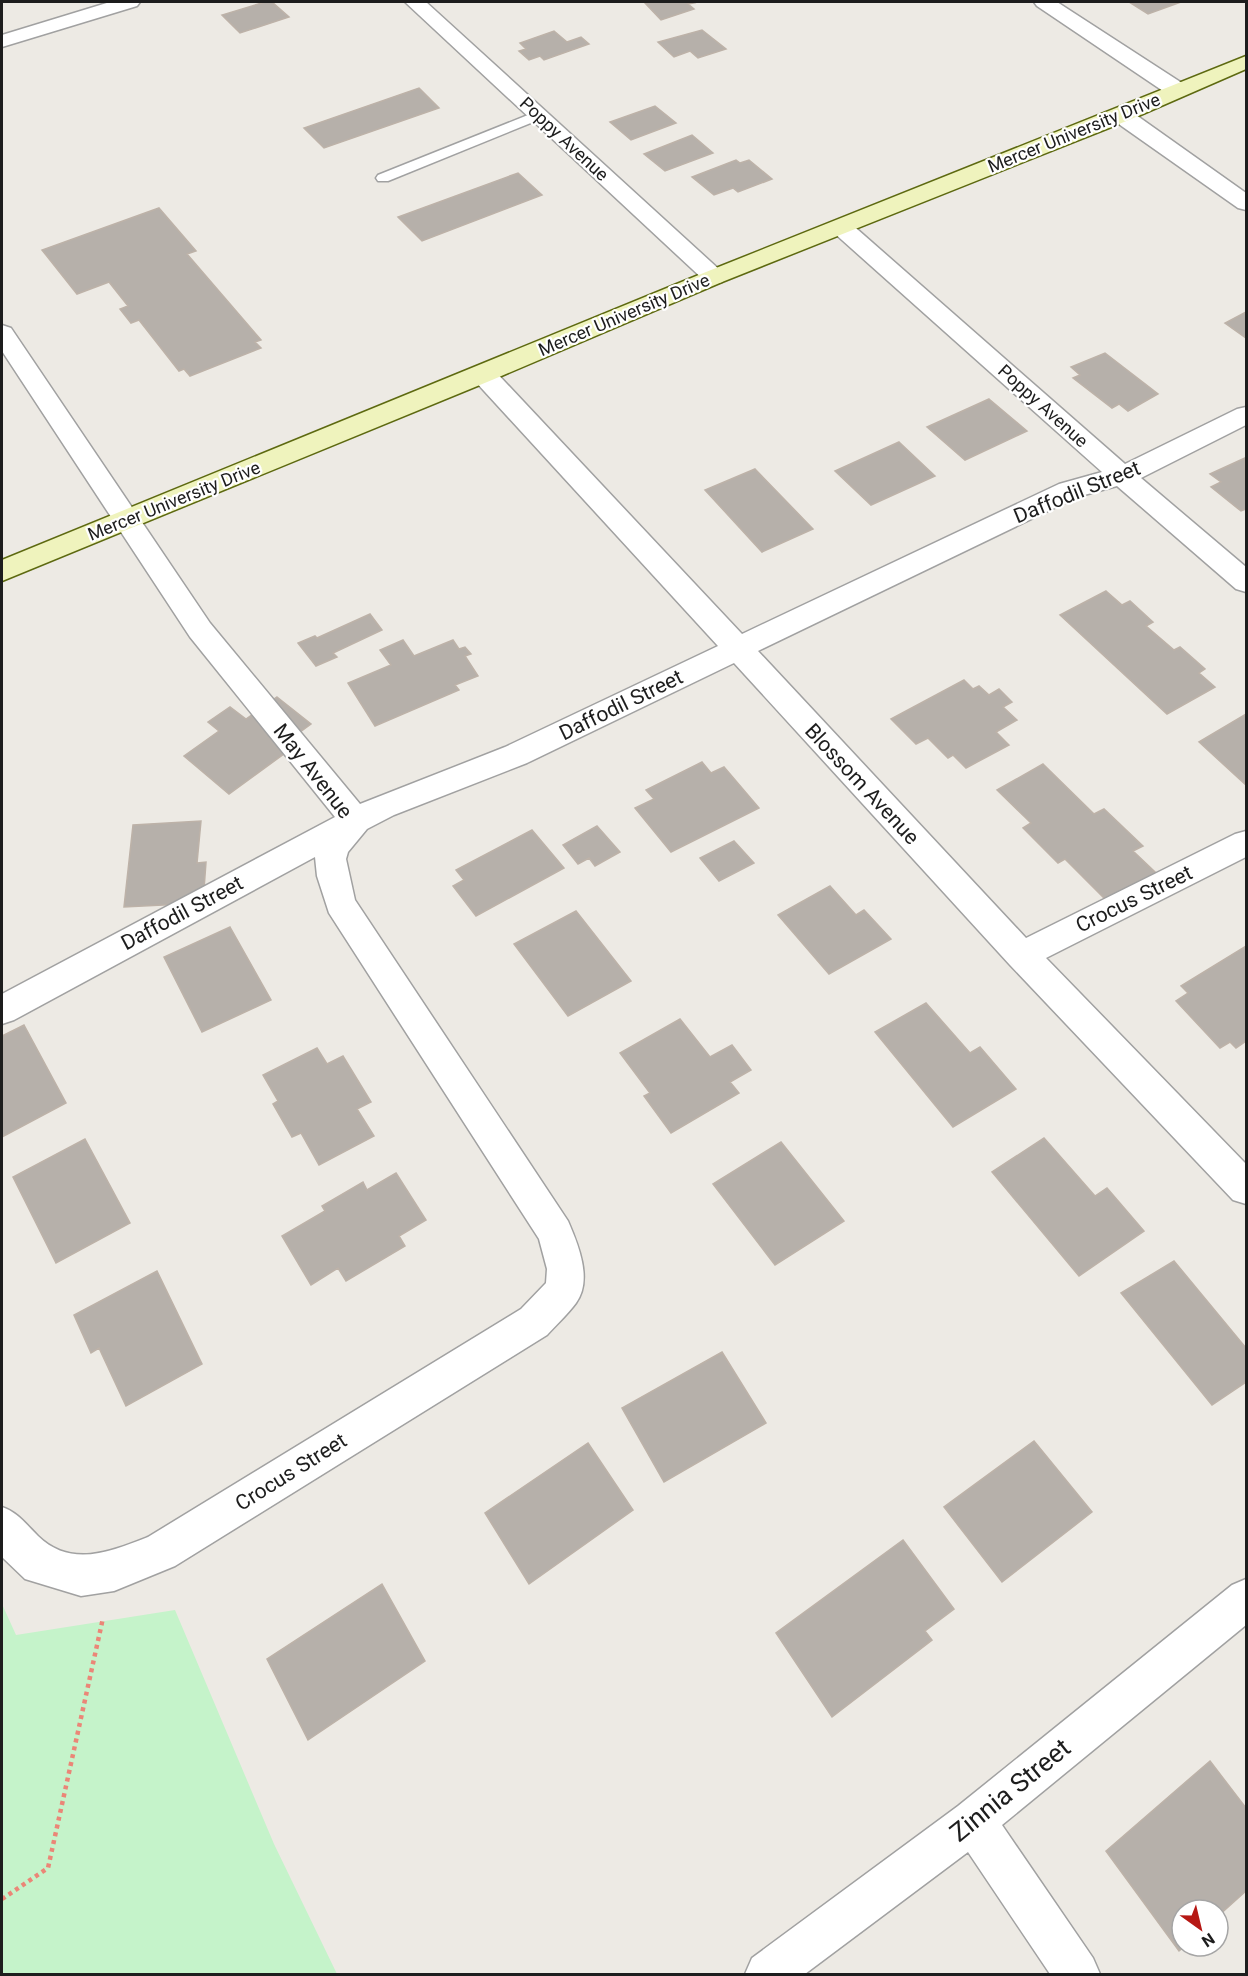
<svg xmlns="http://www.w3.org/2000/svg" width="1248" height="1976" viewBox="0 0 1248 1976" font-family="Roboto,sans-serif">
<style>
.park{fill:#c5f3ca}
.building{fill:#b6b0aa;stroke:#bdb2a8;stroke-width:1.5}
.lines{fill:none;stroke-linecap:round;stroke-linejoin:round}
.service-casing{stroke:#a1a1a1;stroke-width:3}
.minor-casing{stroke:#a1a1a1;stroke-width:3}
.secondary-casing{stroke:#5d6910;stroke-width:3}
.path{stroke:#eb8677;stroke-width:4.5;stroke-dasharray:4 4;stroke-linecap:butt}
.service{fill:#fff;fill-rule:evenodd}
.minor{fill:#fff;fill-rule:evenodd}
.secondary{fill:#eff3bd;fill-rule:evenodd}
.labels{text-anchor:middle;stroke-width:4.5;stroke-linejoin:round;paint-order:stroke}
.far-street-label{font-size:18px;fill:#1d1d1d;stroke:#fff}
.street-label{font-size:21px;fill:#1d1d1d;stroke:#fff}
.near-street-label{font-size:26px;fill:#1d1d1d;stroke:#fff}
</style>
<rect width="100%" height="100%" fill="#edeae4"/>
<!-- park -->
<path class="park" d="M2,1604L16,1635L175,1610L274,1844L337,1974H2Z"/>
<!-- building -->
<path class="building" d="M265,2H272L289,17L240,33L222,15Z
M644,2H692L694,3L688,4L694,9L661,20Z
M1129,2H1181L1148,14Z
M702,30L726,49L698,58L690,51L674,57L658,42Z
M554,31L567,42L581,37L589,44L544,60L540,56L529,60L519,51L526,49L520,43Z
M419,88L439,108L324,148L304,128Z
M655,106L676,123L631,140L610,122Z
M692,135L713,153L665,171L644,154Z
M736,160L740,163L749,160L772,179L738,192L733,188L714,195L692,177Z
M518,173L542,195L422,241L398,217Z
M159,208L196,251L187,254L261,340L255,342L261,348L190,376L184,369L179,371L139,320L131,323L120,309L128,306L109,282L77,294L42,250Z
M1246,312V338L1225,323Z
M1105,353L1158,394L1128,411L1119,404L1112,408L1073,378L1080,375L1071,367Z
M989,399L1027,431L965,460L927,427Z
M899,442L935,476L871,505L835,471Z
M1245,458L1246,509L1241,511L1211,487L1221,482L1210,474Z
M755,469L813,529L762,552L705,490Z
M1106,591L1122,605L1130,601L1153,622L1146,626L1174,650L1180,647L1205,669L1199,673L1215,687L1167,714L1060,615Z
M370,614L382,630L333,653L337,657L316,666L298,643L315,636L317,638Z
M403,640L414,656L453,640L459,649L465,647L471,654L465,656L478,676L455,685L459,690L375,726L348,683L391,665L380,650Z
M964,680L973,689L979,686L989,695L999,689L1012,702L1003,707L1017,720L996,732L1009,745L966,768L953,755L948,758L928,738L916,744L891,719Z
M277,697L311,724L292,738L299,743L229,794L184,756L219,731L208,722L230,707L246,719Z
M1246,714V785L1199,742Z
M702,762L711,773L724,767L759,808L671,852L635,808L654,799L646,790Z
M1043,764L1094,814L1104,809L1143,846L1133,851L1156,873L1109,903L1065,859L1058,863L1023,828L1031,823L997,790Z
M201,821L197,863L206,862L203,903L124,907L133,825Z
M597,826L620,852L595,866L589,858L578,864L563,845Z
M532,830L564,868L476,916L453,886L464,880L456,870Z
M734,841L754,863L719,881L700,858Z
M830,886L856,915L864,910L891,939L829,974L778,915Z
M576,911L631,981L568,1016L514,944Z
M230,927L271,1000L202,1032L164,957Z
M1246,946V1041L1236,1048L1230,1042L1220,1048L1176,1001L1188,993L1181,986Z
M926,1003L970,1053L980,1047L1016,1089L953,1127L875,1032Z
M680,1019L710,1057L732,1045L751,1070L730,1082L739,1093L671,1133L644,1096L650,1093L620,1053Z
M24,1025L66,1103L2,1137V1036Z
M317,1048L327,1064L343,1056L371,1102L357,1109L374,1136L319,1165L301,1133L292,1137L273,1104L278,1101L263,1075Z
M1044,1138L1095,1196L1107,1188L1144,1231L1079,1276L992,1172Z
M85,1139L130,1223L56,1263L13,1177Z
M781,1142L844,1221L775,1265L713,1184Z
M396,1173L426,1220L399,1236L405,1246L346,1281L338,1268L311,1285L282,1236L325,1211L322,1206L363,1182L367,1190Z
M1174,1261L1246,1348V1382L1212,1405L1121,1293Z
M157,1271L202,1364L126,1406L99,1348L91,1353L74,1315Z
M722,1352L766,1423L664,1482L622,1408Z
M1034,1441L1092,1512L1002,1582L944,1507Z
M588,1443L633,1510L529,1584L485,1513Z
M903,1540L954,1609L925,1631L932,1640L832,1717L776,1633Z
M382,1584L425,1661L308,1740L267,1659Z
M1210,1761L1246,1808V1891L1218,1916V1910H1182V1946H1185L1179,1951L1106,1851Z"/>
<g class="lines">
<!-- service casing -->
<g class="service-casing">
<path id="service" d="M538,111L543,112L545,115L543,118L388,181H378L376,178L378,175Z"/>
</g>
<!-- minor casing -->
<g class="minor-casing">
<path id="minor" d="M110,2H140L137,6L2,47V35Z
M405,2H426L722,272L726,277L722,282L714,284L706,282Z
M1034,2H1057L1185,85L1188,90L1185,95L1177,96L1169,95L1037,6Z
M1121,108L1129,110L1246,193V210L1238,208L1113,120L1110,115L1113,110Z
M841,220L849,222L1125,464L1237,409L1246,407V425L1141,478L1246,567V592L1236,589L1117,486L1077,497L758,651L1026,938L1235,834L1246,831V857L1046,958L1246,1164V1204L1233,1200L1010,965L734,663L527,763L394,815L367,829L348,852L346,859L355,900L568,1221C578,1244 593,1280 576,1303C568,1314 557,1324 547,1335L175,1566L114,1591L81,1596L25,1579L2,1557V1507C17,1512 26,1524 38,1536C71,1568 110,1552 148,1537L521,1309L546,1283L547,1269L539,1239L329,913L317,876L315,857L14,1020L2,1024V994L335,817L190,637L2,351V325L11,328L210,623L360,804L505,747L718,646L474,380L470,374L474,368L483,366L492,368L742,634L1059,484L1102,472L833,232L829,227L833,222Z
M1246,1579V1625L1002,1825L1093,1958L1100,1974H1050L968,1852L805,1974H745L752,1958L958,1806L1232,1585Z"/>
</g>
<!-- secondary casing -->
<g class="secondary-casing">
<path id="secondary" d="M1246,56V69L1129,120L722,282L492,380L2,581V560L706,272Z"/>
</g>
<!-- path -->
<path class="path" d="M2,1899L48,1868L103,1618"/>
<!-- service -->
<use href="#service" class="service"/>
<!-- minor -->
<use href="#minor" class="minor"/>
<!-- secondary -->
<use href="#secondary" class="secondary"/>
</g>
<g class="labels">
<!-- far-street labels -->
<g class="far-street-label">
<text transform="translate(1074 133) rotate(-22)" y="6">Mercer University Drive</text>
<text transform="translate(564 139) rotate(43)" y="6">Poppy Avenue</text>
<text transform="translate(624 315) rotate(-23)" y="6">Mercer University Drive</text>
<text transform="translate(1043 406) rotate(42)" y="6">Poppy Avenue</text>
<text transform="translate(174 501) rotate(-22)" y="6">Mercer University Drive</text>
</g>
<!-- street labels -->
<g class="street-label">
<text transform="translate(1077 492) rotate(-22)" y="7">Daffodil Street</text>
<text transform="translate(621 705) rotate(-26)" y="7">Daffodil Street</text>
<text transform="translate(313 771) rotate(52)" y="7">May Avenue</text>
<text transform="translate(862 784) rotate(47)" y="7">Blossom Avenue</text>
<text transform="translate(1134 899) rotate(-26)" y="7">Crocus Street</text>
<text transform="translate(182 913) rotate(-28)" y="7">Daffodil Street</text>
<text transform="translate(291 1472) rotate(-32)" y="7">Crocus Street</text>
</g>
<!-- near-street labels -->
<g class="near-street-label">
<text transform="translate(1010 1790) rotate(-39)" y="9">Zinnia Street</text>
</g>
</g>
<!-- border -->
<rect width="1248" height="1976" fill="none" stroke="#1d1d1d" stroke-width="6"/>
<!-- north arrow -->
<g transform="translate(1200 1928) rotate(146)"><circle r="28" fill="#ffffff" stroke="#a5a5a5" stroke-width="1.5"/>
<path d="M0-4.5L10 22L0 15L-10 22Z" fill="#b61814"/>
<text y="-9" font-size="16" font-weight="bold" text-anchor="middle" fill="#1d1d1d">N</text>
</g>
</svg>
